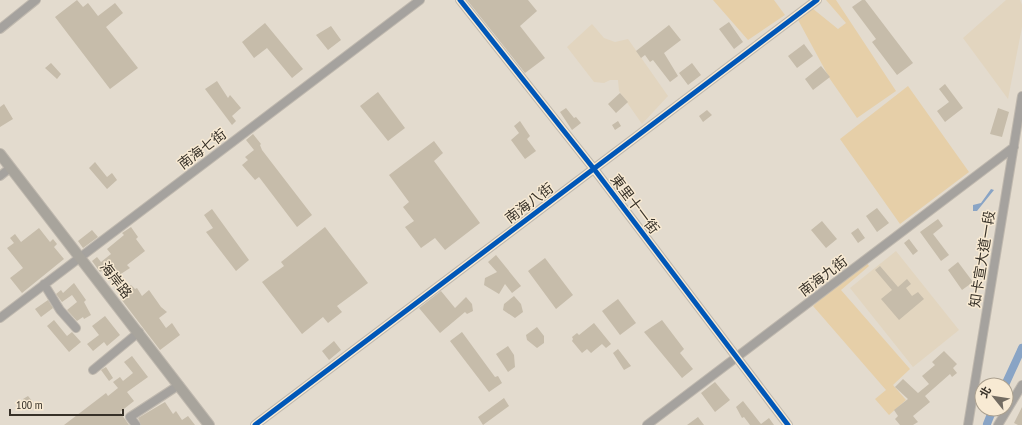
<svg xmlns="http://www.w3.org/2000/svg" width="1022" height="425" viewBox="0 0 1022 425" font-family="'PT Sans Narrow','Noto Sans TC',sans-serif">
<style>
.built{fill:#e2d5bf}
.green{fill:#e6cfa8}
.water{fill:#89a4c5}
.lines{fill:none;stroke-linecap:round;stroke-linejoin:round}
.canal{stroke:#89a4c5;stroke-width:8}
.building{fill:#c6bcaa}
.minor-casing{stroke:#bfb8ae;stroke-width:10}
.major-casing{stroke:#bfb8ae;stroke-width:12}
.minor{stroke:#a5a29e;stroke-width:8}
.major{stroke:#a8a49c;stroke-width:10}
.cycleway-casing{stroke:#f8ead3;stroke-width:8}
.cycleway{stroke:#0057b8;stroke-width:5}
.labels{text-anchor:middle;stroke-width:3;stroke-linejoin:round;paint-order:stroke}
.street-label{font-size:14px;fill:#373128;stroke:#f8ead3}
</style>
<rect width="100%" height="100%" fill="#e3dbce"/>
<!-- built -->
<path class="built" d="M1006,0H1020L1022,5V27L1008,99L963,38Z
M592,24L604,38L615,42L628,39L668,96L642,124L619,91L618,80H610L604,83L594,82L567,47Z
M896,251L959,330L913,367L850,288Z"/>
<!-- green -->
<path class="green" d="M713,0H774L785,15L748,40Z
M826,0H836L896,91L857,118L830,79L797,18L812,8L838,29L846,23Z
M908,86L969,172L900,224L840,139Z
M865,260L869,266L841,290L910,369L893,385L906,400L889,415L875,399L886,390L813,306Z"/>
<!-- water -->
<path class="water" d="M991,189L994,190L977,211H973V205L981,203Z"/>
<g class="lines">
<!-- canal -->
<path class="canal" d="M1005,385L1022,348
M987,424L993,409"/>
</g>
<!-- building -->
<path class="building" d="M77,0L83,7L88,3L98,16L115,3L123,13L106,27L138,68L110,89L55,17Z
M467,0H528L537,11L520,26L545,58L525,73Z
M862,0H865L913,63L897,75L872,42L876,39L852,7Z
M729,22L743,42L734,49L719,29Z
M265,23L303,69L292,78L267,48L254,58L242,42Z
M669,25L681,40L664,53L678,76L670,82L653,60L650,62L645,55L641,58L636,51Z
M331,26L341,40L328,50L316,35Z
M804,44L813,56L797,68L788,56Z
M51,63L61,74L57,79L45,68Z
M692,63L701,75L688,85L679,73Z
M821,66L830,77L813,90L805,79Z
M217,81L228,98L230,95L241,108L232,116L236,121L232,125L205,89Z
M945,84L963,108L945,122L937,111L949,102L939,89Z
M378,92L405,128L388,141L360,106Z
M620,93L628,102L616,113L608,104Z
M4,104L13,119L0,127V107Z
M566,108L574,118L576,117L581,123L572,130L560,112Z
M998,108L1009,112L1002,137L990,134Z
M707,110L712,115L703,122L699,116Z
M520,121L530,136L527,139L536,151L525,159L511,140L519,133L514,126Z
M618,121L621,126L615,130L612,125Z
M253,134L261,144L260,145L262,150L312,215L297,227L259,177L255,180L242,165L248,160L245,157L254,150L246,140Z
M434,141L443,153L434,161L480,223L445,250L435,238L421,248L405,227L414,221L403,207L409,202L389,175Z
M95,162L107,177L112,173L117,180L107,189L89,168Z
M877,208L889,223L877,232L866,216Z
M212,209L249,260L236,271L206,232L213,228L204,215Z
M938,219L943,226L933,234L949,255L941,261L920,232Z
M822,221L837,239L826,248L811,230Z
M131,227L138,237L136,239L145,251L127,265L130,268L110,281L102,271L100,272L92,261L97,257L101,262L111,254L107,249L124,235L122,233Z
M325,227L368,283L337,306L342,312L328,323L323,317L302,334L262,282L284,266L281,262Z
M39,228L50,242L53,239L57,244L54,247L64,259L22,293L10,278L23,268L7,248L14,243L10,238L15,234L21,242Z
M858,228L865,238L858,243L851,233Z
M92,230L98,237L83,248L78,241Z
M909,239L918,251L913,255L904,243Z
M496,255L521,286L512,293L505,284L499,294L484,285L485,278L497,272L488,262Z
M545,258L573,295L556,309L528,271Z
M958,262L973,282L962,290L948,270Z
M880,266L898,287L907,279L911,284L906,288L912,296L918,292L924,299L899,320L881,299L892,290L875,270Z
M74,283L86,300L84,302L91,315L84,319L83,317L77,321L67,310L77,302L72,295L62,302L56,294L61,290L63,293Z
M131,285L135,289L137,288L142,296L149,290L161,307L167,312L159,318L166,328L172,323L180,335L160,350L121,299L126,295L123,291Z
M441,291L455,308L466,297L472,304L473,311L467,314L465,312L440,333L419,308Z
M514,296L521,304L523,312L515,318L503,310L504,304Z
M618,299L636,323L620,335L602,311Z
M48,300L53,308L41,317L35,309Z
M105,316L120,335L107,346L104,342L93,351L87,344L99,335L92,326Z
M54,320L67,336L72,332L81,342L69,352L47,326Z
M662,320L684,349L680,353L693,369L682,378L644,332Z
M594,323L611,344L606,348L602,344L591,353L587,349L582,353L572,341L573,339L572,337L577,333L579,335Z
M537,327L544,336V343L537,348L527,340L526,335Z
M462,332L495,377L498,376L502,383L489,392L450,341Z
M334,341L341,350L329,360L322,351Z
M508,346L514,355L515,367L508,372L496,354Z
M618,349L631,366L624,370L613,353Z
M944,351L957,364L953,368L957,373L952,377L950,374L925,396L930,402L913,416L918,422L913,425H900L895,419L898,416L894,410L908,399L895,387L903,379L918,393L929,384L922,376L935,365L932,362Z
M132,356L148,377L127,392L134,401L120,412L129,425H64L106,393L108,396L118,388L113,382L120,377L123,381L133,373L124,362Z
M106,367L113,378L109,381L101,370Z
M715,382L730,400L715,412L701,393Z
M28,396L32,401L27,404L23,399Z
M504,398L509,406L483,425L478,417Z
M743,401L761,424L769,418L774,425H750L744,417L742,418L736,407Z
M165,402L173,414L176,411L182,420L188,416L195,425H141L138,418Z
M1022,407V425H1018L1014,423Z
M698,417L704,425H687Z"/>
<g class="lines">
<!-- minor casing -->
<g class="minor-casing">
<path id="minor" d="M460,0L594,169L788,425
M0,29L36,0
M0,176L10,168
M44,284L60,310L76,328
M0,318L420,0
M93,370L139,332
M136,425L130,417L179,385
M255,425L817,0
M647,425L1014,147
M968,425L1022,96
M998,425L1022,385"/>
</g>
<!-- major casing -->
<g class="major-casing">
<path id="major" d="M0,154L209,425"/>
</g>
<!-- minor -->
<use href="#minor" class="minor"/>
<!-- major -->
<use href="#major" class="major"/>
<!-- cycleway casing -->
<g class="cycleway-casing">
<path id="cycleway" d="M460,0L594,169L788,425
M255,425L817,0"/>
</g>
<!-- cycleway -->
<use href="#cycleway" class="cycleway"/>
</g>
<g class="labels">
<!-- street labels -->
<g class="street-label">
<text transform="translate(202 149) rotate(-37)" y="5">南海七街</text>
<text transform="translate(529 203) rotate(-37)" y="5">南海八街</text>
<text transform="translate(635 204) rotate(53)" y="5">東里十一街</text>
<text transform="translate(982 259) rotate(-81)" y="5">知卡宣大道一段</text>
<text transform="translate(823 276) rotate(-37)" y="5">南海九街</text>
<text transform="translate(116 280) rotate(52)" y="5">海岸路</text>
</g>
</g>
<!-- north arrow -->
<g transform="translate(994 397) rotate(300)"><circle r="19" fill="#f8ead3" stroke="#aba08f"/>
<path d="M0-3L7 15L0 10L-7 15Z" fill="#736c62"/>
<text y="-6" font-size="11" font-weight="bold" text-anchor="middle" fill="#373128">北</text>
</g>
<!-- scale -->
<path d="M10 409v6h113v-6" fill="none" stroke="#373128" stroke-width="2"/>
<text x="16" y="409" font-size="12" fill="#373128" stroke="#f8ead3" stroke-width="3" paint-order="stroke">100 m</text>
</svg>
